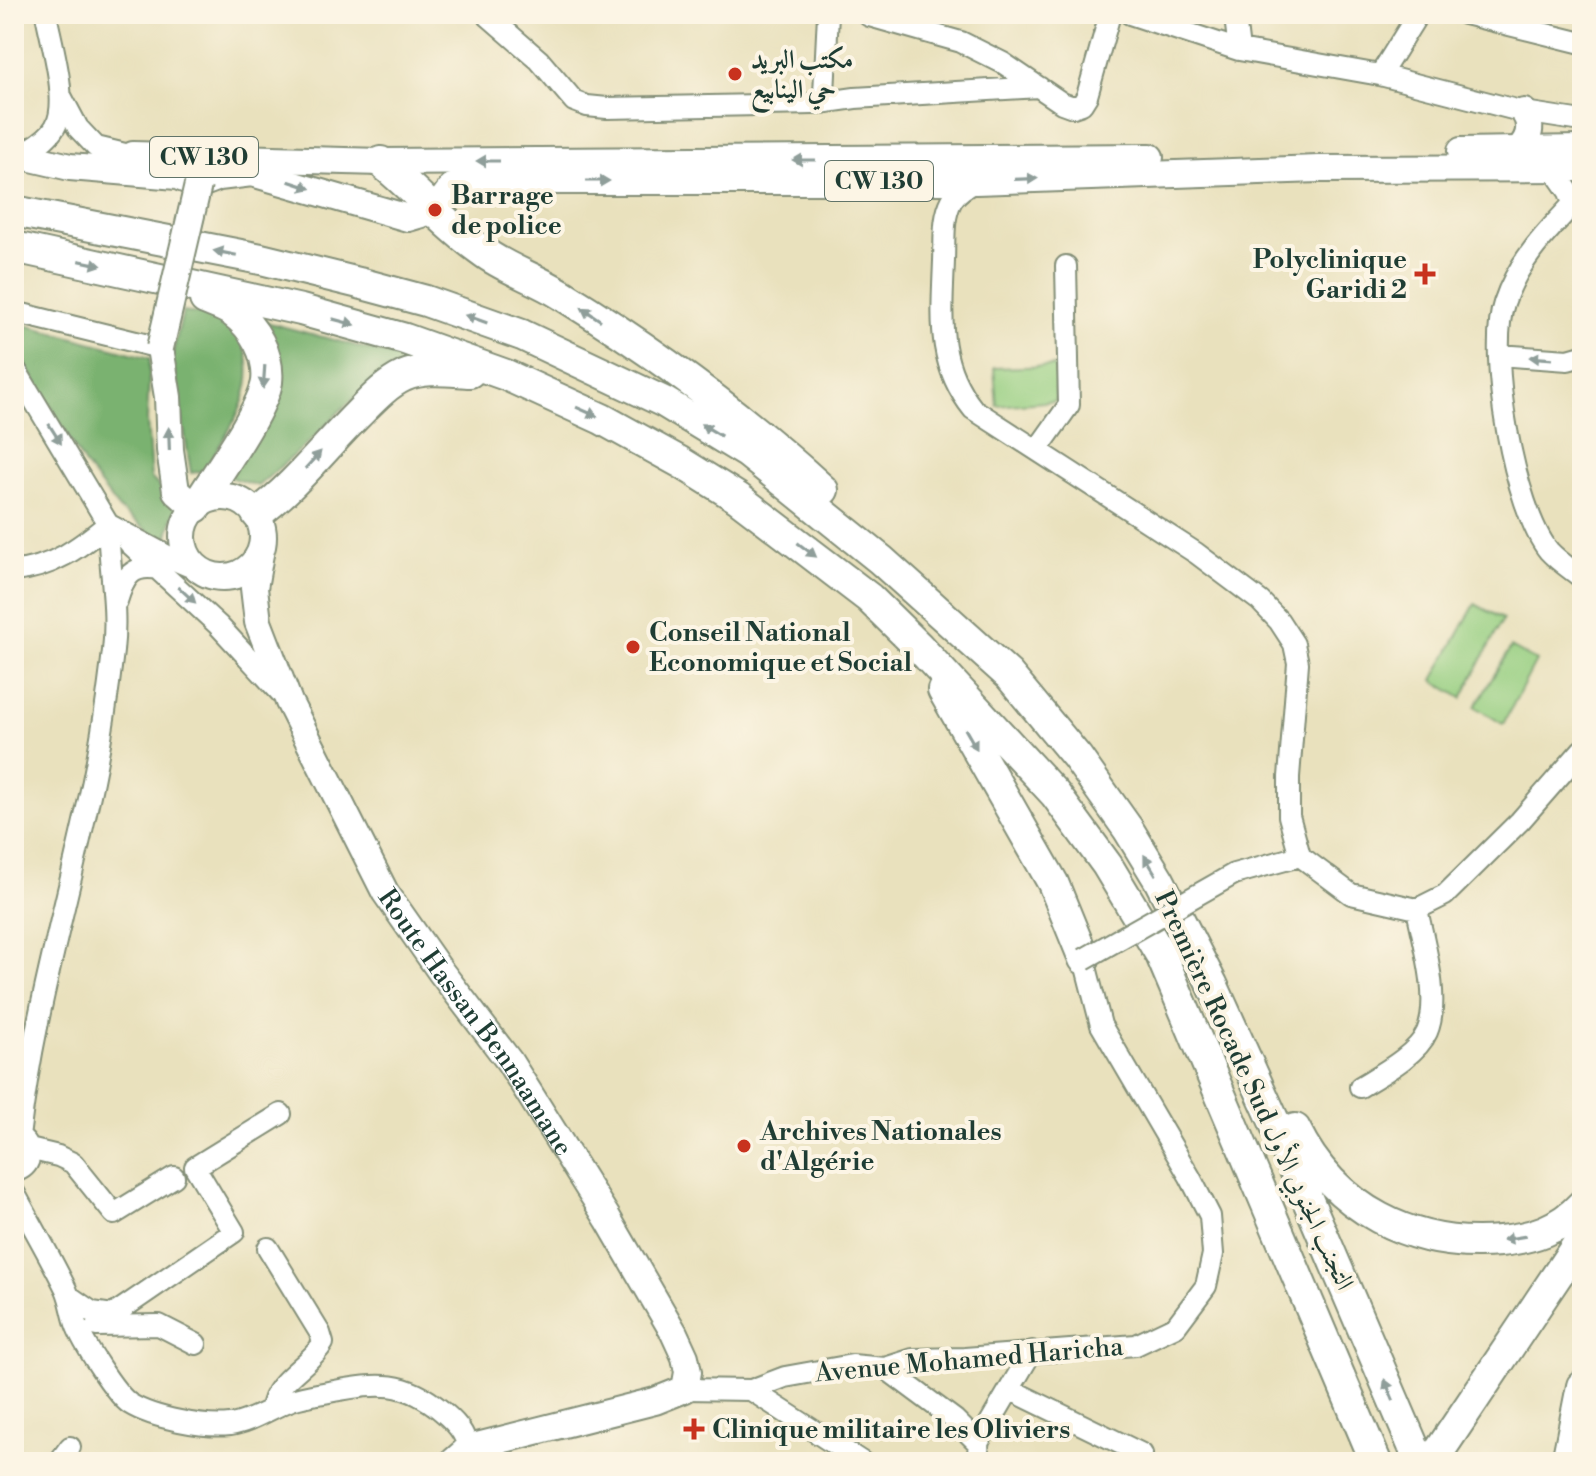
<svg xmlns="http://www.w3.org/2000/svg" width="1596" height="1476" viewBox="0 0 1596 1476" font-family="'Libre Bodoni',Amiri,serif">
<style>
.green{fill:#98cf82;stroke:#5c865b;stroke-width:2}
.forest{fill:#7ab270;stroke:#4c7852;stroke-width:2}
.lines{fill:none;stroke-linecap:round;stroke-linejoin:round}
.minor-casing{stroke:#848f78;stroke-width:24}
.major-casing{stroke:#848f78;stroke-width:30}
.highway-casing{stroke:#848f78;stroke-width:34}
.minor{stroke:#fff;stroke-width:20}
.major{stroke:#fff;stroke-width:26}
.highway{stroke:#fff;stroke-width:30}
.minor-bridge-casing{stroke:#848f78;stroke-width:24;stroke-linecap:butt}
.major-bridge-casing{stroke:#848f78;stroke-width:30;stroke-linecap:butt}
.minor-bridge{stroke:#fff;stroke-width:20}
.major-bridge{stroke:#fff;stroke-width:26}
.oneway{fill:#8f9e9a}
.poi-dot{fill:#c8321e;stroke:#fcf5e5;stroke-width:3}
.labels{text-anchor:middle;stroke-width:8;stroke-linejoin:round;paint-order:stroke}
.shield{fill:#fcf5e5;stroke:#617469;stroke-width:2}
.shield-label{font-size:24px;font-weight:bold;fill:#1f3d34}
.poi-label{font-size:26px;font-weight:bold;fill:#1f3d34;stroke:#fcf5e5;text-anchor:start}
.street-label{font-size:26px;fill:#1f3d34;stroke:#fcf5e5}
</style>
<rect width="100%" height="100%" fill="#fcf5e5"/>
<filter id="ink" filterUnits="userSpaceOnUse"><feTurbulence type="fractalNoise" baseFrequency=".0125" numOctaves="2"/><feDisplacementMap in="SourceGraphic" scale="16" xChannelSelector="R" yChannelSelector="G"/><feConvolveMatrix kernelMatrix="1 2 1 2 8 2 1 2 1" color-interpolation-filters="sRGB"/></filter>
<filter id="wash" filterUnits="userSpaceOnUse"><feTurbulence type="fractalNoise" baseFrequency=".006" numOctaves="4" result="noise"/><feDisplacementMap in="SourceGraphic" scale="32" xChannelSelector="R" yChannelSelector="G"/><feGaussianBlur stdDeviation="1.8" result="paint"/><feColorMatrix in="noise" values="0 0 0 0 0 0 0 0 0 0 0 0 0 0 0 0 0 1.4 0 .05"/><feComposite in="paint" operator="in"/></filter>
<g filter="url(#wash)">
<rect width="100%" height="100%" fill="#e9e1bd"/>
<!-- green -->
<path class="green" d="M1055,366L1056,401L997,406L994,368Z
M1475,604L1503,619L1462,698L1433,680Z
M1511,647L1536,661L1503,724L1475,707Z"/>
<!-- forest -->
<path class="forest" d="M183,312C195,314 216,313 227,319C236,323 241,335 244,344C261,393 227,431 204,471L191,473L172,356Z
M262,321L417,362L391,368L345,406L308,443L258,486L228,477L276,384Z
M14,322L150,358L147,420L151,478L179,507L172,518L166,545L119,509L85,465L14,345Z"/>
</g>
<g filter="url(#ink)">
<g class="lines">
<!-- minor casing -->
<g class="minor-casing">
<path id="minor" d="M486,14L539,60L574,101L587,106L607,108L813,104L824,94L828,14
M1130,14L1239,50L1380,75L1524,112L1582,121
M1230,14L1235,17L1239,50
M1465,14L1582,43
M869,16L961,42L1003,63L1062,103L1073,107L1082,104L1087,96L1110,14
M1380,75L1418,14
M61,96L78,128L96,147L129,155
M813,104L855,98L1039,87
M26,152C36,145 48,139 55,127C70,103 51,42 46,14
M1553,169L1569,192L1573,204
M976,181C967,186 958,191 952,200C942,219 945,241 944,261C942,317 936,363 973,409L1196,553L1260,601L1279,621L1294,644L1298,663L1289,777V816L1300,856L1351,894L1417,909L1445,895L1520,821L1582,750
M1582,195C1551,227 1518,260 1504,303C1487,354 1514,509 1549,551C1558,561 1572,570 1582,578
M14,312L160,348
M1499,355L1568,360L1582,356
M14,367L108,524L179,562L205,573
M1037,450L1069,405L1066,266
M129,543L218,625L282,694
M14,571C52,568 79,548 108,524
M117,601C124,578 131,564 158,569
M1234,874L1300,856
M1360,1087C1381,1074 1417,1055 1427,1032C1441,999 1424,944 1417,909
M19,1137C32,1025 63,918 87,808C99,757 107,703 113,651C118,608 109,567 108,524
M29,1149L58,1156L73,1163L114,1214L174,1177
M14,1172C31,1167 35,1151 22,1139
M14,1192C31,1224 50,1256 66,1289C71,1300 72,1312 76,1324C82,1341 115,1394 130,1404C153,1418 204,1428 230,1425C252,1422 272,1407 292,1400C305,1395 320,1394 334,1391C379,1383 405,1380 442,1411C459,1425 471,1439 467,1462
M268,1248L320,1333L323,1343C309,1367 274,1380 271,1409
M69,1296L92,1312L113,1315L234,1232L195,1167L281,1114
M96,1326L159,1325L196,1344
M885,1368L955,1420L978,1443L979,1462
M685,1389L751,1390L785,1377L852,1365L885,1368L913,1359L965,1358L1136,1345L1176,1326L1206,1286L1213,1254L1210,1216L1190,1177L1101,1025L1084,959
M751,1390L862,1462
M1011,1390L1142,1454
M978,1443L1032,1351
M59,1462L70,1447"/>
</g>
<!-- major casing -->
<g class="major-casing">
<g id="major">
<path d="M1518,150C1530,139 1533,125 1524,112"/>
<path d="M1461,151L1582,149"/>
<path d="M14,154L70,167L177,176L198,185L219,177L252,173L408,218L435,210L452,187L482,181H976L1319,169L1582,168"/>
<path d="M133,155L381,162L1150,157"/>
<path d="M160,348L168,397L170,450L176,491L195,508"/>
<circle cx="223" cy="537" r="40"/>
<path id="s1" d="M260,554L254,588L258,622L289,702L385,892L441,972L509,1061L608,1219L674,1333L685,1357L688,1372L685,1389L655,1401L469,1448L453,1462"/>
</g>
</g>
<!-- highway casing -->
<g class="highway-casing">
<path id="highway" d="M381,162C418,192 447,227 486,254C509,270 537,279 561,294C653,351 743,417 823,490
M14,211L261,259L359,283L426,301L522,335L664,402L748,453L881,560L1009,675L1077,757L1128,829L1159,880L1212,984L1273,1119L1420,1462
M14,247L301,310L405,339L506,375L602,419L680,462L738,498L869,598L919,647L1055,794L1107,865L1161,955L1376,1462
M196,507C213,479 262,412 267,382C270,355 254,327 233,312C225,306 214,303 205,299
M257,514C293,488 325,447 357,415C371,401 385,385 404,376C425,367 449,371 470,372
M943,690L1053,883L1084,959
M1295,1129C1334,1209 1413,1249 1500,1241C1532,1238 1560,1229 1582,1205
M1432,1462L1582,1238
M1567,1462L1582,1386"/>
</g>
<!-- minor -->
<use href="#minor" class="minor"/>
<!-- major -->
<use href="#major" class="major"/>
<!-- highway -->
<use href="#highway" class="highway"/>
<!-- minor-bridge casing -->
<g class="minor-bridge-casing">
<path id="minor-bridge" d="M1084,959L1234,874"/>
</g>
<!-- major-bridge casing -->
<g class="major-bridge-casing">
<path id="major-bridge" d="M160,348L198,185"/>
</g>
<!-- minor-bridge -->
<use href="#minor-bridge" class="minor-bridge"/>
<!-- major-bridge -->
<use href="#major-bridge" class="major-bridge"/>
</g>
<!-- one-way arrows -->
<defs><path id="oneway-solid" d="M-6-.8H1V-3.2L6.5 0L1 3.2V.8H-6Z" transform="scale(2)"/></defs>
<g class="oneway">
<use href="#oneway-solid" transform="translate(804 160) rotate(180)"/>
<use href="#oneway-solid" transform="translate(488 161) rotate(180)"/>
<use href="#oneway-solid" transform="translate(1026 179) rotate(-2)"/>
<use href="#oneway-solid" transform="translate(598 181)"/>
<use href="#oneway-solid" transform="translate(300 185) rotate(18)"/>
<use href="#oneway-solid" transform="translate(225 253) rotate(-169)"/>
<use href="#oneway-solid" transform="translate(90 263) rotate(12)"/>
<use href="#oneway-solid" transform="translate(591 314) rotate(-146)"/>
<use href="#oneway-solid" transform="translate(476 319) rotate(-161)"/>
<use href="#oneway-solid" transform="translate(344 322) rotate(15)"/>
<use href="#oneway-solid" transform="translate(1541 358) rotate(-176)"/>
<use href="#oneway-solid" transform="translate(264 377) rotate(94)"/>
<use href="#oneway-solid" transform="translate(587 412) rotate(24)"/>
<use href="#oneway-solid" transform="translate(711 430) rotate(-149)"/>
<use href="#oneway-solid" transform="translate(55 434) rotate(58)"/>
<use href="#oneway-solid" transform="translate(169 439) rotate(-92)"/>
<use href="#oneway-solid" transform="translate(313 460) rotate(-48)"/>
<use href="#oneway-solid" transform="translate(807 550) rotate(37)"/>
<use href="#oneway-solid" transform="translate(187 595) rotate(43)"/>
<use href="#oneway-solid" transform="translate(971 739) rotate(60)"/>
<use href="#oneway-solid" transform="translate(1150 865) rotate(-121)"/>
<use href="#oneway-solid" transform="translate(1514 1238) rotate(171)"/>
<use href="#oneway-solid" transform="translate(1389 1390) rotate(-113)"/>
</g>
</g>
<!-- markers -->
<g class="poi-dot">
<circle cx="735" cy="74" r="8"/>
<circle cx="435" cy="210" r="8"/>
<path d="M1421 262h8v8h8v8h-8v8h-8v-8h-8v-8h8z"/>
<circle cx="633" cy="647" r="8"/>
<circle cx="744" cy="1146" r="8"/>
<path d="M690 1417h8v8h8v8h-8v8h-8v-8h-8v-8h8z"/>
</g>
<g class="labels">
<!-- shield labels -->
<g class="shield">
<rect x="150" y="137" width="108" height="40" rx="6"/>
<rect x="825" y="161" width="108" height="40" rx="6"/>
</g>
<g class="shield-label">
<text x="204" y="165">CW 130</text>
<text x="879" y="189">CW 130</text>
</g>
<!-- poi labels -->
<g class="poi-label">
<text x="751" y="68">مكتب البريد<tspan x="751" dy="30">حي الينابيع</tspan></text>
<text x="451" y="204">Barrage<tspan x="451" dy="30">de police</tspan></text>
<text x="1407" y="268" text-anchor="end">Polyclinique<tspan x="1407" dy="30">Garidi 2</tspan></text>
<text x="649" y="641">Conseil National<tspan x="649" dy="30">Economique et Social</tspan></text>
<text x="760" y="1140">Archives Nationales<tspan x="760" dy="30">d'Algérie</tspan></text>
<text x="712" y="1438">Clinique militaire les Oliviers</text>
</g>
<!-- street labels -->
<g class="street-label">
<text dy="9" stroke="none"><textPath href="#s1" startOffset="526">Route Hassan Bennaamane</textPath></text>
<text transform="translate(1255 1090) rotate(65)" y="9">Première Rocade Sud التجنب الجنوبي الأول</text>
<text transform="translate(969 1359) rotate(-5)" y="9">Avenue Mohamed Haricha</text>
</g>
</g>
<!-- margin -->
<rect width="1596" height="1476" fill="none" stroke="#fcf5e5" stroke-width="48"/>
</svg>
